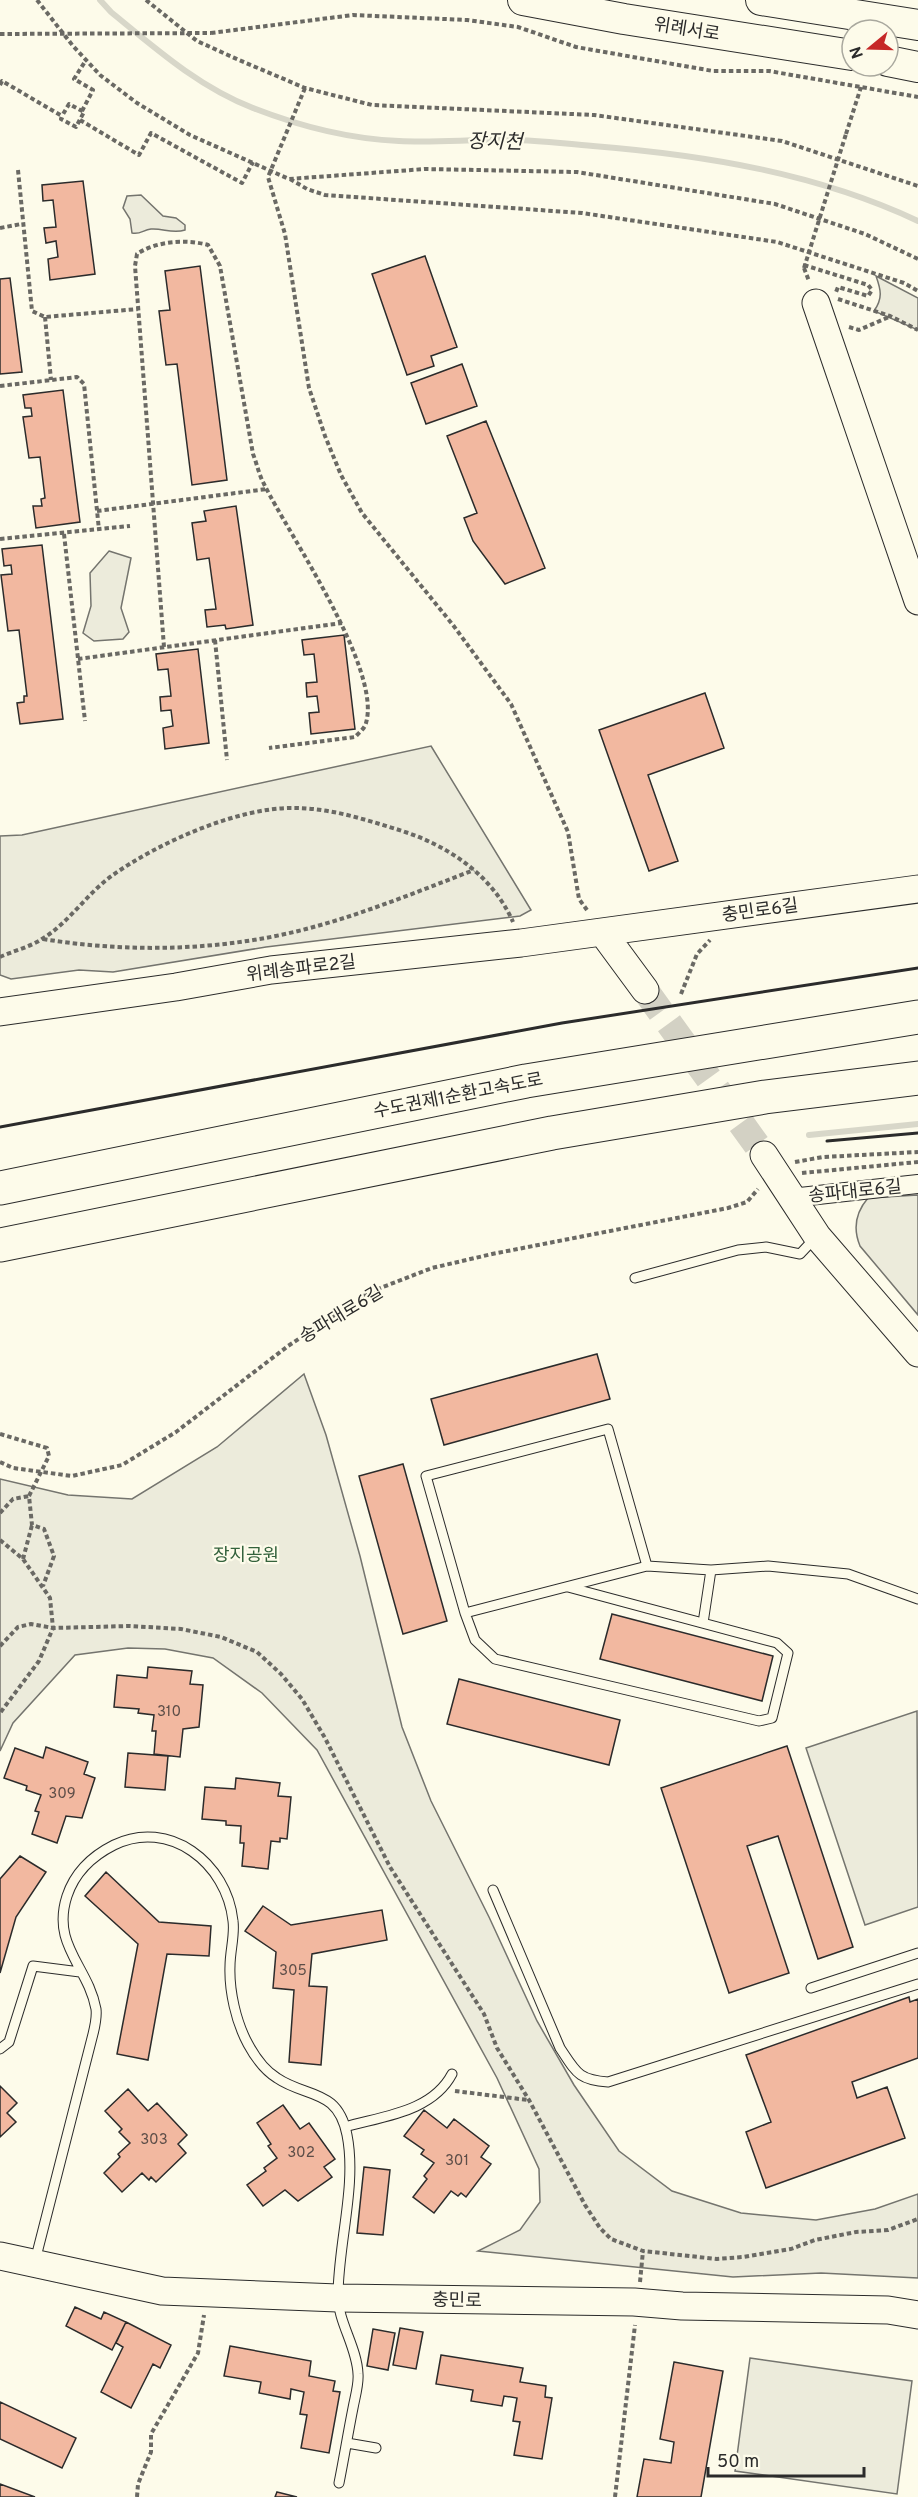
<svg xmlns="http://www.w3.org/2000/svg" width="918" height="2497" viewBox="0 0 918 2497" font-family="Overpass,'Noto Sans KR',sans-serif">
<style>
.green{fill:#ecebdb;stroke:#74746e;stroke-width:1.5}
.lines{fill:none;stroke-linecap:round;stroke-linejoin:round}
.stream{stroke:#d8d7c9;stroke-width:6}
.building{fill:#f2b8a0;stroke:#2b2b2b;stroke-width:1.5}
.secondary-tunnel{stroke:#d3d1c4;stroke-width:27;stroke-dasharray:27 14;stroke-linecap:butt}
.lane-casing{stroke:#2b2b2b;stroke-width:11}
.street-casing{stroke:#2b2b2b;stroke-width:20}
.secondary-casing{stroke:#2b2b2b;stroke-width:29}
.primary-casing{stroke:#2b2b2b;stroke-width:32}
.highway-casing{stroke:#2b2b2b;stroke-width:35}
.path{stroke:#6a6964;stroke-width:4;stroke-dasharray:4.5 3;stroke-linecap:butt}
.lane{stroke:#fdfbea;stroke-width:9}
.street{stroke:#fdfbea;stroke-width:18}
.secondary{stroke:#fdfbea;stroke-width:27}
.primary{stroke:#fdfbea;stroke-width:30}
.highway{stroke:#fdfbea;stroke-width:33}
.path-bridge{stroke:#6a6964;stroke-width:4;stroke-dasharray:4.5 3;stroke-linecap:butt}
.wall{stroke:#2b2b2b;stroke-width:3}
.labels{text-anchor:middle;stroke-width:4.5;stroke-linejoin:round;paint-order:stroke}
.number-label{font-size:15px;fill:#5d4e48}
.street-label{font-size:18px;fill:#2b2b2b;stroke:#fdfbea}
.park-label{font-size:18px;fill:#34623c;stroke:#fdfbea}
.water-label{font-size:20px;font-style:italic;fill:#2b2b2b;stroke:#fdfbea}
</style>
<rect width="100%" height="100%" fill="#fdfbea"/>
<!-- green -->
<path class="green" d="M141,195L163,216L176,218L185,225V230C172,234 163,228 151,229C143,230 140,235 132,233L130,219L123,208L127,196Z
M876,276L918,298V330L874,311C883,298 881,290 876,276Z
M109,551L131,558L121,608L129,632L123,639L94,641L83,633L91,606L90,573Z
M431,746L531,910L520,916L266,947L113,972L79,970L11,979L0,975V836L22,835Z
M918,1195V1315L860,1246C853,1229 856,1212 868,1198Z
M304,1374L326,1435L360,1556L402,1727L431,1801L489,1917L537,2021L574,2085L619,2151L672,2191L741,2213L816,2220L875,2209L918,2194V2278L821,2273L733,2277L478,2251L520,2230L540,2202L539,2169L497,2078L317,1750L262,1693L213,1658L165,1649L128,1648L75,1655L13,1723L0,1751V1479L68,1495L132,1499L217,1447Z
M917,1711L918,1907L865,1925L806,1748Z
M750,2358L912,2381L897,2494L735,2471Z"/>
<g class="lines">
<!-- stream -->
<path class="stream" d="M100,0L111,12C156,49 199,87 253,108C299,126 349,139 399,141C436,143 474,139 512,140C539,140 566,144 593,146C704,155 816,173 918,221
M809,1135L918,1124"/>
</g>
<!-- building -->
<path class="building" d="M83,181L95,274L50,280L48,259L58,257L56,241L46,243L44,228L56,227L53,200L43,201L42,185Z
M425,256L457,347L431,356L434,366L407,375L372,274Z
M200,266L227,480L192,485L177,364L166,365L159,311L170,310L165,271Z
M10,278L22,372L0,374V279Z
M462,364L477,406L426,424L411,383Z
M63,390L80,522L36,528L33,506H42L41,499L45,498L40,457L29,458L23,417L32,416L31,408H25L23,395Z
M486,421L545,568L505,584L473,541L464,518L477,513L447,436Z
M236,506L253,625L226,629L225,625L207,627L205,610L216,609L209,558L197,560L192,523L206,521L204,511Z
M42,545L63,719L20,724L17,703L24,702V696H27L19,630L8,631L1,575L12,574L11,565L4,566L2,549Z
M344,635L355,729L311,734L309,713L319,712L317,696L307,697L306,683L317,682L314,654L304,655L302,640Z
M198,649L209,743L165,749L163,728L173,726L171,710L161,711L160,697L171,696L168,669L158,670L156,654Z
M705,693L724,748L648,775L678,861L649,871L599,730Z
M597,1354L610,1399L444,1445L431,1399Z
M403,1464L447,1621L403,1634L359,1476Z
M612,1614L773,1656L762,1701L600,1659Z
M148,1667L192,1671L190,1684L203,1685L199,1727L183,1729L180,1757L154,1754L156,1731H152L154,1715L138,1713L139,1709L114,1707L117,1675L147,1678Z
M459,1679L620,1720L609,1765L447,1724Z
M787,1746L853,1947L818,1959L778,1836L747,1846L789,1973L729,1993L661,1788Z
M46,1747L88,1762L84,1774L95,1778L82,1818L66,1816L57,1843L32,1834L39,1812L35,1811L41,1795L26,1790L27,1786L4,1778L15,1748L43,1758Z
M128,1753L168,1756L165,1790L125,1787Z
M236,1778L280,1783L278,1796L291,1797L287,1839L280,1838V1842L271,1841L268,1869L242,1866L244,1843H240L241,1826L226,1825V1821L202,1819L205,1787L235,1789Z
M20,1856L46,1872L16,1917L0,1973V1879Z
M106,1872L159,1922L211,1926L209,1956L167,1954L148,2060L117,2054L138,1944L85,1896Z
M263,1906L291,1925L382,1910L387,1940L312,1954L309,1986L327,1987L321,2065L289,2062L294,1990L273,1988L276,1952L245,1931Z
M909,1997L910,2002L918,1999V2058L852,2082L857,2098L887,2087L905,2138L766,2188L746,2132L771,2122L746,2055Z
M0,2086L17,2103L7,2113L16,2122L0,2137Z
M128,2089L148,2111L157,2103L187,2135L178,2144L186,2153L156,2182L151,2177L149,2180L142,2173L122,2192L104,2173L120,2157L118,2154L130,2143L119,2132L122,2129L105,2111Z
M283,2105L300,2129L309,2123L335,2159L324,2167L332,2177L298,2201L285,2190L263,2206L247,2185L266,2171L264,2168L277,2158L268,2146L271,2144L257,2123Z
M424,2110L447,2128L454,2119L489,2146L481,2157L491,2164L466,2197L461,2193L458,2196L451,2191L434,2213L413,2197L427,2179L424,2176L434,2163L421,2154L424,2150L404,2136Z
M364,2167L390,2170L383,2235L357,2233Z
M75,2307L101,2319L104,2312L126,2322L112,2350L66,2326Z
M126,2322L171,2345L160,2368L153,2364L131,2408L101,2392L123,2347L116,2343Z
M400,2328L423,2332L416,2369L393,2365Z
M373,2329L395,2333L388,2370L367,2366Z
M230,2346L311,2361L309,2376L335,2381L333,2391L340,2392L329,2453L301,2448L307,2415L300,2414L304,2392L291,2389L290,2399L259,2393L261,2382L224,2376Z
M441,2355L523,2368L520,2382L546,2386L545,2397L552,2398L542,2459L514,2455L520,2422L513,2421L517,2398L504,2396L502,2406L471,2401L473,2390L436,2384Z
M674,2362L723,2371L701,2497H637L644,2459L671,2463L674,2442L660,2439Z
M0,2402L76,2438L62,2468L0,2439Z
M0,2484L35,2497H0Z
M277,2492L297,2497H275Z"/>
<g class="lines">
<!-- secondary-tunnel -->
<path class="secondary-tunnel" d="M645,990L764,1155"/>
<!-- lane casing -->
<g class="lane-casing">
<path id="lane" d="M635,1278L738,1250L766,1247L800,1254L816,1237
M647,1566L608,1429L426,1476L465,1613L647,1566L711,1570L768,1566L848,1574L918,1599
M465,1613L475,1640L495,1659L759,1721L772,1718L788,1653L777,1643L568,1587
M703,1623L711,1570
M493,1890L560,2048C576,2072 578,2080 608,2082L918,1984
M811,1988L918,1953
M0,2049L9,2042L33,1966L80,1972
M345,2127C383,2116 432,2112 452,2074
M35,2261L93,2034C95,2026 97,2017 96,2009C88,1966 51,1945 67,1896C75,1872 92,1856 114,1845C169,1818 227,1863 233,1921C235,1935 230,1951 230,1966C229,1991 236,2022 248,2044C255,2057 264,2070 277,2078C306,2098 338,2088 347,2135C357,2185 338,2244 338,2296C338,2322 357,2347 358,2374C359,2384 355,2397 353,2408C348,2433 344,2458 339,2483
M347,2443L376,2448"/>
</g>
<!-- street casing -->
<g class="street-casing">
<path id="street" d="M791,1198L918,1184"/>
</g>
<!-- secondary casing -->
<g class="secondary-casing">
<path id="secondary" d="M816,303L918,601
M603,933L645,990
M0,1012L176,987L271,970L521,943L918,889
M764,1155L817,1236L918,1353
M0,2256L162,2291L338,2298L634,2302L682,2306L888,2310L918,2315"/>
</g>
<!-- primary casing -->
<g class="primary-casing">
<path id="primary" d="M523,0L624,19L852,55
M761,0L918,25
M888,61L918,67"/>
</g>
<!-- highway casing -->
<g class="highway-casing">
<path id="highway" d="M0,1188L526,1081L918,1017
M0,1245L552,1133L765,1097L918,1078"/>
</g>
<!-- path -->
<path class="path" d="M37,0L73,46L100,75L137,103L190,135L289,179L425,169L577,172L775,204L865,234L918,259
M146,0L197,41L239,60L305,88L372,105L594,115L782,141L918,186
M211,33L353,15L467,20L518,27L576,47L713,71H769L918,97
M0,85L2,81L62,116L61,119L76,127L84,112L69,104L62,116
M305,88L268,177L285,234L309,388L325,436L341,475L362,513L453,625L511,704L568,832L579,899L587,910
M82,111L93,90L74,79L86,60
M80,120L139,155L151,133L242,183L253,162
M846,134L861,87
M18,170L32,311L45,317L138,309
M290,179L307,189L325,195L582,213L777,242L904,283L918,291
M0,228L21,224
M804,265L868,285L872,290L868,296L838,287L836,292
M804,268L809,281
M838,299L890,316L918,330
M45,317L51,380
M849,327L859,330L889,317
M0,386L77,377L84,384L99,530
M97,511L267,489
M64,534L85,721
M0,539L130,526
M215,640L227,760
M164,647L135,266L137,254C156,241 187,239 208,245L220,266L253,454C257,464 259,475 264,484C289,535 382,669 366,723C365,728 359,733 355,737L269,748
M78,659L342,623
M43,939C128,953 222,951 306,929C364,914 419,891 474,870
M0,957C13,951 30,947 42,939C69,923 87,893 113,875C158,843 238,807 294,808C330,808 363,819 396,829C446,844 492,874 513,922
M681,994L697,954L710,940
M795,1162L823,1157L918,1152
M802,1173L918,1162
M0,1434L47,1448L49,1456L29,1496L32,1525L44,1529L54,1556L43,1586
M0,1462L13,1468L72,1476L122,1465L176,1432L288,1346L370,1292L432,1268L492,1254L728,1208L747,1202L758,1189
M0,1513L13,1499L29,1496
M0,1540L23,1559L50,1598L53,1628L39,1661L0,1713
M23,1559L32,1525
M0,1646L18,1627L31,1624L53,1628L130,1626L181,1629L221,1637L257,1652L281,1674L302,1699L325,1738L390,1867L484,2014L497,2048L529,2100L585,2205L600,2228L611,2239L643,2251L717,2259L743,2257L791,2249L815,2240L856,2232L888,2230L918,2219
M455,2091L528,2100
M640,2282L643,2251
M137,2497L138,2484L151,2452V2434L198,2353L204,2315
M615,2497L635,2325"/>
<!-- lane -->
<use href="#lane" class="lane"/>
<!-- street -->
<use href="#street" class="street"/>
<!-- secondary -->
<use href="#secondary" class="secondary"/>
<!-- primary -->
<use href="#primary" class="primary"/>
<!-- highway -->
<use href="#highway" class="highway"/>
<!-- path-bridge -->
<path class="path-bridge" d="M0,34L211,33
M804,268L846,134"/>
<!-- wall -->
<path class="wall" d="M0,1127L562,1023L918,968
M827,1141L918,1133"/>
</g>
<g class="labels">
<!-- number labels -->
<g class="number-label">
<text x="169" y="1716">310</text>
<text x="62" y="1798">309</text>
<text x="293" y="1975">305</text>
<text x="154" y="2144">303</text>
<text x="301" y="2157">302</text>
<text x="457" y="2165">301</text>
</g>
<!-- street labels -->
<g class="street-label">
<text transform="translate(687 29) rotate(9)" y="6">위례서로</text>
<text transform="translate(760 910) rotate(-8)" y="6">충민로6길</text>
<text transform="translate(301 968) rotate(-7)" y="6">위례송파로2길</text>
<text transform="translate(458 1095) rotate(-11)" y="6">수도권제1순환고속도로</text>
<text transform="translate(855 1191) rotate(-6)" y="6">송파대로6길</text>
<text transform="translate(341 1314) rotate(-31)" y="6">송파대로6길</text>
<text transform="translate(457 2300) rotate(1)" y="6">충민로</text>
</g>
<!-- park labels -->
<g class="park-label">
<text x="246" y="1561">장지공원</text>
</g>
<!-- water labels -->
<g class="water-label">
<text transform="translate(495 141) rotate(1)" y="7">장지천</text>
</g>
</g>
<!-- north arrow -->
<g transform="translate(870 48) rotate(251)"><circle r="28" fill="#fdfbea" stroke="#a9a89e" stroke-width="1.5"/>
<path d="M0-4.5L10 22L0 15L-10 22Z" fill="#c62828"/>
<text y="-9" font-size="16" font-weight="bold" text-anchor="middle" fill="#2b2b2b">N</text>
</g>
<!-- scale -->
<path d="M708 2467v9h156v-9" fill="none" stroke="#2b2b2b" stroke-width="3"/>
<text x="717" y="2467" font-size="18" fill="#2b2b2b" stroke="#fdfbea" stroke-width="4.5" paint-order="stroke">50 m</text>
</svg>
